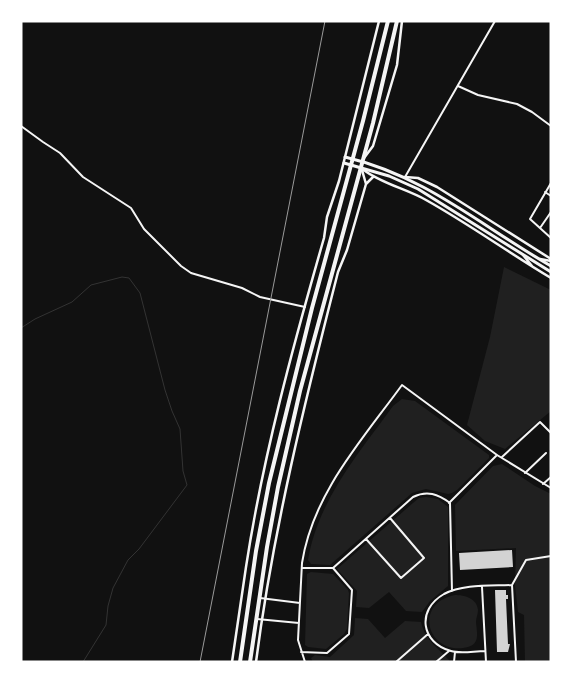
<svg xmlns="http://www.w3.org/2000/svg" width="572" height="683" viewBox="0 0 572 683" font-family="'Space Grotesk',sans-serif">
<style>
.green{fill:#202020}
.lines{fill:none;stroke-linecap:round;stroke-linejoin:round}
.stream{stroke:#333;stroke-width:1}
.building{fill:#d3d3d3}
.minor{stroke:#f5f5f5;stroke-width:2}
.tertiary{stroke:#f5f5f5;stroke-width:2.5}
.primary{stroke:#f5f5f5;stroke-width:3}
.trunk{stroke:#f5f5f5;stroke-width:4}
.rail{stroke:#9a9a9a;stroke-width:1}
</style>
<rect width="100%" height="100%" fill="#111"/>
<path class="green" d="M504,267L551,290V411L505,449L485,441L467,425L490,337Z
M402,399L415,401L489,455V458L457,490L452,493L448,494L426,489L412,493L330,565L311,564L308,560C318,500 359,453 393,406Z
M502,464L535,486L551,494V662H525L524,615L518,612L515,585L516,548L456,551L455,505L493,466Z
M426,497L438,499L448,507V586L430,601L422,612L406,611L389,592L369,608L356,607L357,591L337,569L413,503L419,498Z
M311,572L333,574L348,590L349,593L347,629L344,634L326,649L308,647L305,645L307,574Z
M455,595C464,595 477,598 478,610C478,614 476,618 476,622C477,634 481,646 463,648C426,652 414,603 455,595Z
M355,618L368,619L385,638L405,621L421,622C425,640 437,647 449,660V662H313L311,658L315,655L330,657L354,635Z"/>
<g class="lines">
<path class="stream" d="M21,328L35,319L72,302L91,285L122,277L129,278L140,293L165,390L172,411L180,429L183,471L187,485L139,549L128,560L113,588L108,606L106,625L83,662"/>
</g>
<path class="building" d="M512,550L513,567L460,570L459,553Z
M495,590H506V595H508V599H506L508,644H510L508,652H497Z"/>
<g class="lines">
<path class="minor" d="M458,86L478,95L517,104L532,112L551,126
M21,126L43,142L60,153L83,177L131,208L144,229L181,266L191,273L242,288L260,297L305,307
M405,177L495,21
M551,183L530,219L551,238
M545,192L551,196
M540,228L551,212
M502,457L540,422L551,433
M525,473L546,453
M543,484L551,477
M449,503L497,455
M366,539L401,578L424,558L390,518
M333,568L413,497C427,490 438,494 450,503L452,591
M512,585L516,662
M482,587L486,662
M260,598L300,603
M257,619L299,623
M485,651C474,651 461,654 451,651C421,643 416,610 444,594C463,584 490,586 512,585L526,560L551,556
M301,652L327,653L349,634L352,590L333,568H302
M305,662L298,640L302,563C313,493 362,440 402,385L497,455L551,488
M396,662L428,634
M436,662L449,651
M454,662L455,652"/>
<path class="tertiary" d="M364,158L373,146L397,65L402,21
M364,170C380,183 407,189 426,200C469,224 509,253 551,278
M405,177L418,178L437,187L551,259
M366,184L373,177
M523,255L532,266
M540,259L551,261
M232,662C237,630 241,599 246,567C263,456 293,346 324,238L327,217L339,181L379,21
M256,662C273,530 305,401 338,272L347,250L366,184L362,170"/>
<path class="primary" d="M345,157C426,176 481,226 551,266
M344,163L389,176L418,189L551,272"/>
<path class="trunk" d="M240,662L256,551L269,483L312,308L363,121L388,21
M250,662L267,547L278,487L300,391L373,123L397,21"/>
<path class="rail" d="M200,662L325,21"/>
</g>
<rect width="572" height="683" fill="none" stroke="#ffffff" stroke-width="45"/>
</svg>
